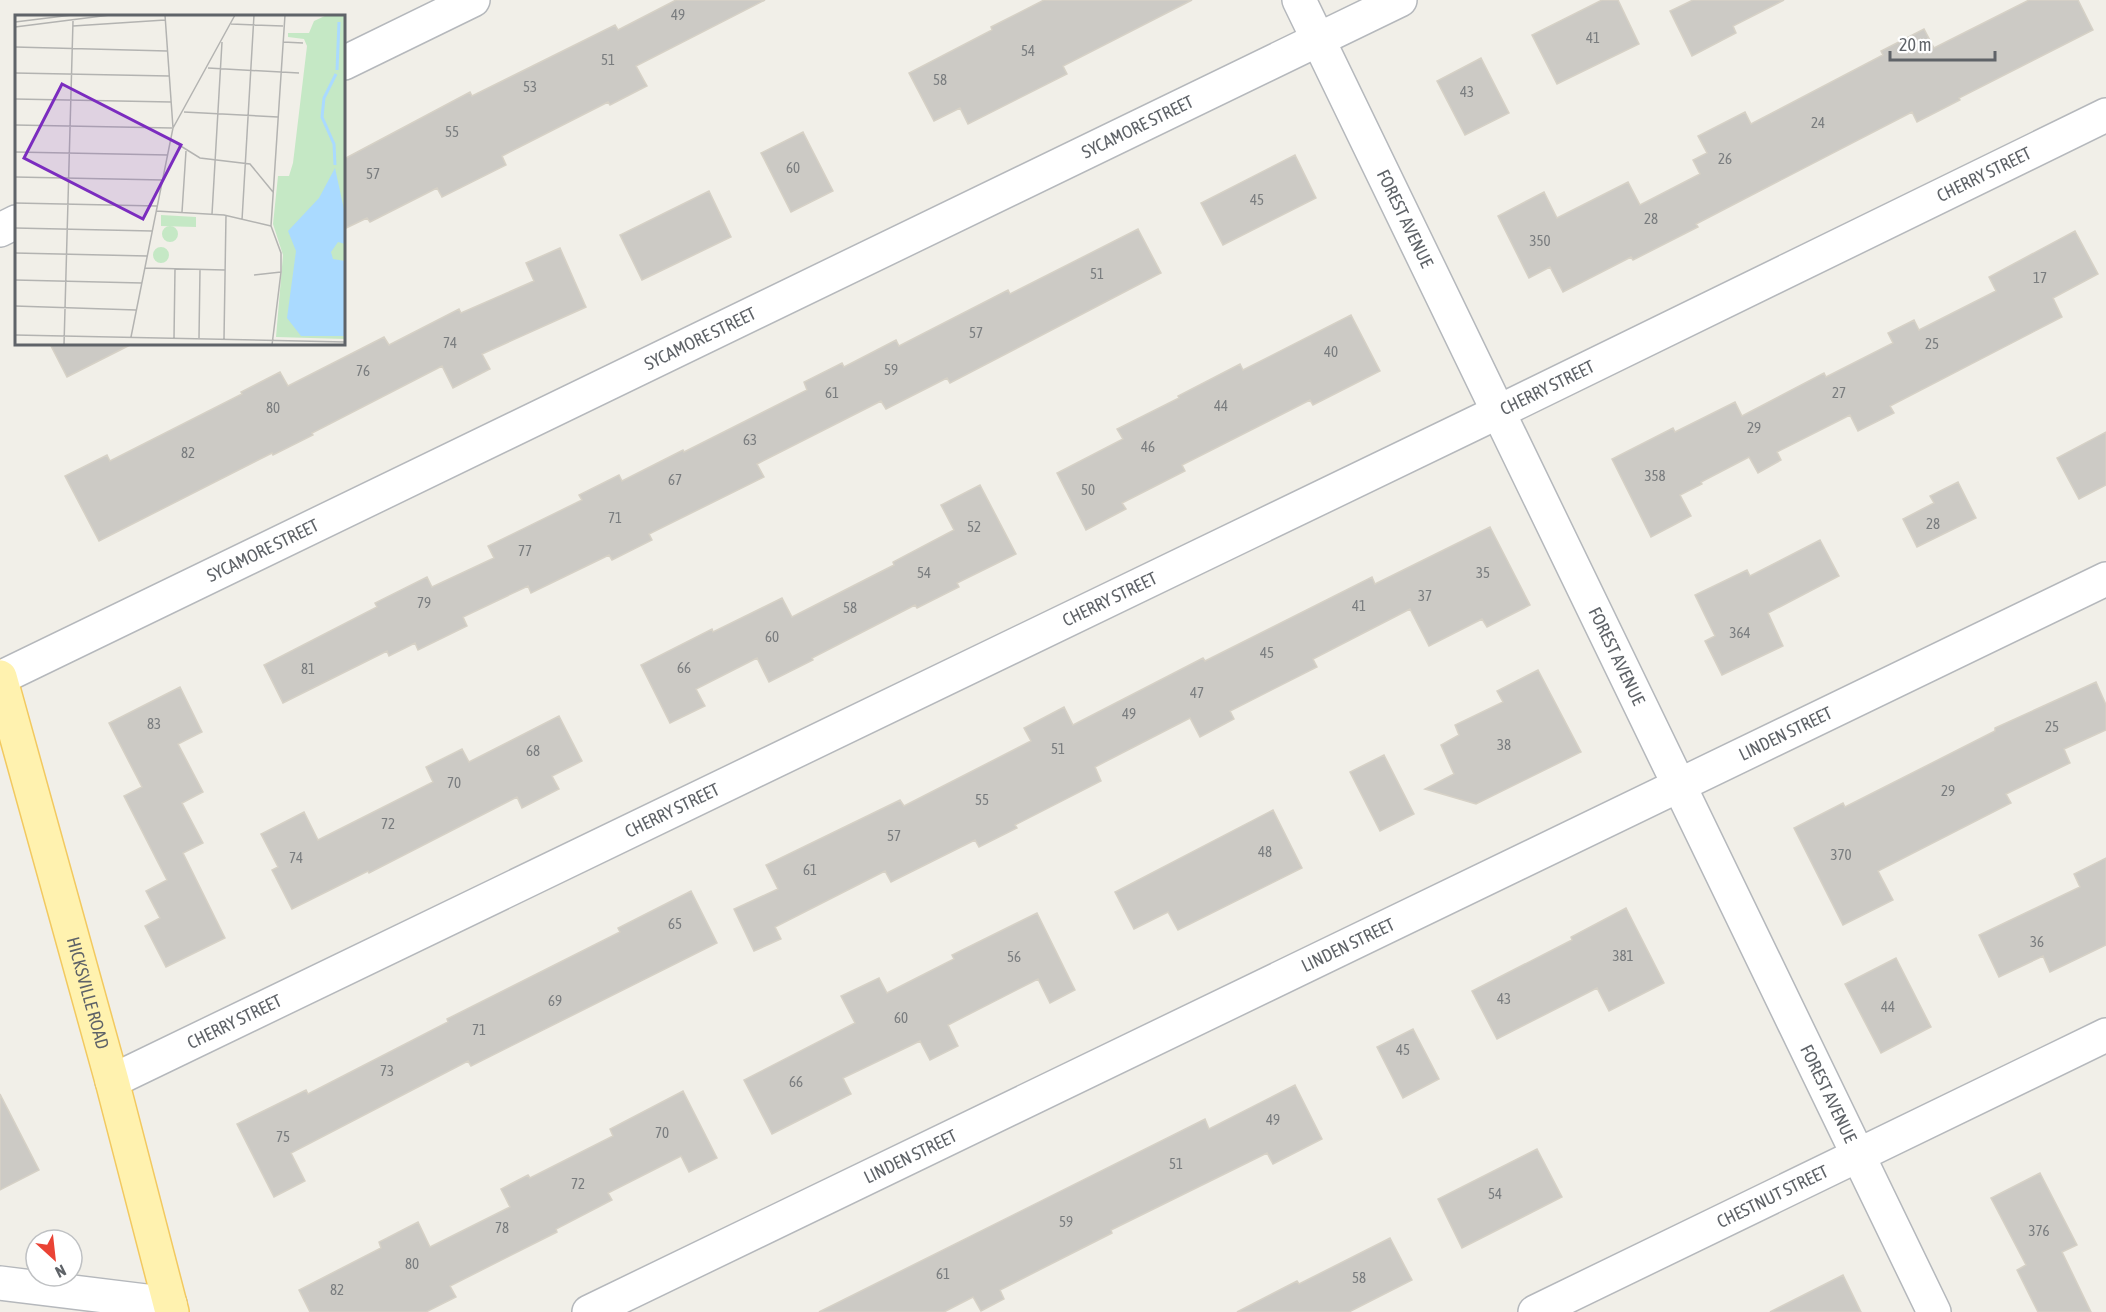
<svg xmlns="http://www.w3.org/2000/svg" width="2106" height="1312" viewBox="0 0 2106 1312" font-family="'Asap Condensed',sans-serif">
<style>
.building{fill:#cccac5;stroke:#d6d1c6;stroke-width:1.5}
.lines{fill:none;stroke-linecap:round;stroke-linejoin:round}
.minor-casing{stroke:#b5b8bc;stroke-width:36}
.major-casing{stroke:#f2c960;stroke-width:36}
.minor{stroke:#fff;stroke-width:33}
.major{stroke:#fff2af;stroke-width:33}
.labels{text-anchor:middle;stroke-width:4.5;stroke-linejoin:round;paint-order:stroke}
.number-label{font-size:15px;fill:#7a7d7f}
.street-label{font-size:18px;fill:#5f6368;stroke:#fff}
.inset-river{fill:none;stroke:#aadaff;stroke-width:3}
.inset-road{fill:none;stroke:#b3b3b1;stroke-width:1.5}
.view{fill:#7b2cbf;fill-opacity:0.15;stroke:#7b2cbf;stroke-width:3}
.inset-edge{fill:none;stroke:#5f6368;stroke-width:3}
</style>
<rect width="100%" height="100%" fill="#f1efe8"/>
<path class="building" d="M676,0H765L636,66L647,86L610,105L608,102L502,156L506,165L442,197L437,188L370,222L367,218L344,229V159L470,92L472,96L615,25L618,30Z
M1044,0H1192L1063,66L1067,74L968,124L960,108L934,121L909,73L992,30L991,27Z
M1602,0H1618L1639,44L1557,84L1532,35Z
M1693,0H1784L1733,26L1736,33L1692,56L1670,11Z
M2029,0H2078L2093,30L1959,98L1960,100L1917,122L1912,112L1696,224L1698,227L1633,260L1631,257L1563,292L1550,267L1529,278L1498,216L1544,192L1557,218L1628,182L1640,205L1700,174L1693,160L1707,153L1698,136L1745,112L1751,124L1883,55L1881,51L1924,29L1934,48Z
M1481,58L1509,113L1465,135L1437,81Z
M803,132L833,191L791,212L761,153Z
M1295,155L1316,198L1223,245L1201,203Z
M709,191L731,237L642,280L620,235Z
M1138,229L1161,273L950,383L947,378L886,409L881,401L757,464L764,477L649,534L652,540L612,560L609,555L531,593L528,586L463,617L467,626L418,650L415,643L389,656L387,651L283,703L264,665L377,607L375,603L427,577L432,587L494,558L488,546L582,500L579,495L619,475L622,481L683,450L684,452L807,390L804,382L842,363L844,367L896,340L899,346L1008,290L1010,294Z
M2075,231L2098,274L2053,298L2062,317L1890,406L1894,413L1858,431L1850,415L1777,452L1781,460L1758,473L1749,457L1701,482L1702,484L1680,495L1691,516L1651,537L1612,459L1673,428L1675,432L1735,402L1742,416L1824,373L1826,377L1893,343L1888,333L1914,320L1919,330L1996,291L1989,277Z
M560,248L586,307L482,354L490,369L453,388L442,366L312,433L313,435L273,455L272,453L99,541L65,476L107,455L110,461L242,394L241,392L280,372L288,386L384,337L389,345L459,309L461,313L534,281L526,263Z
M1351,315L1380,371L1313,405L1310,400L1182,465L1185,471L1122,503L1126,509L1086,530L1057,473L1123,439L1117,429L1179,398L1178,396L1240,364L1243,370Z
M50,344H132L67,377Z
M2106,432V485L2079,499L2057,458Z
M1958,482L1976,518L1917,547L1903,519L1934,503L1930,496Z
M980,485L1016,554L957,583L959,587L917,608L915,605L812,658L813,660L769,682L757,658L696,689L705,706L670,723L641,665L712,629L713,632L782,598L792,617L894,565L893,562L954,530L941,505Z
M1490,527L1530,605L1487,627L1482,619L1429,646L1410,609L1313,659L1317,667L1230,711L1234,719L1200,737L1190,718L1095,767L1101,781L1015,825L1017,828L979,847L975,840L891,882L885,871L775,927L781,939L754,951L734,909L778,889L766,865L900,800L904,806L1031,741L1024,728L1064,707L1073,725L1203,658L1205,661L1372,577L1375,584Z
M1820,540L1839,576L1768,613L1783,646L1722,675L1705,641L1715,636L1695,595L1747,570L1750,576Z
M1538,670L1581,752L1476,804L1425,789L1454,774L1441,745L1459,735L1455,725L1503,702L1497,691Z
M2096,682L2106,705V730L2064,749L2070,763L2006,794L2011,803L1878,871L1893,900L1843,925L1794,828L1843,803L1845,807L1995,731V728Z
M180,687L202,732L178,744L203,792L182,803L203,843L183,853L225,938L166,967L145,926L160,918L146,891L167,880L124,796L142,787L109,723Z
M559,716L582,761L552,776L559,789L522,808L517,797L369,873L368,871L292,909L272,870L278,867L261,834L304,812L318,840L433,782L426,767L462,749L469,762Z
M1384,755L1414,814L1380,831L1350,772Z
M1273,810L1302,868L1178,930L1168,912L1134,929L1115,892Z
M2106,858V945L2050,972L2043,956L1999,977L1979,935L2080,887L2074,874Z
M691,891L717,943L471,1066L468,1061L291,1153L305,1181L274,1197L237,1124L306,1090L308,1094L448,1022L447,1019L620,932L618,928Z
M1626,908L1664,983L1609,1011L1597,988L1497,1039L1472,991L1572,940L1571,937Z
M1037,913L1075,990L1050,1003L1038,979L948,1025L958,1046L930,1060L920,1041L843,1078L851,1094L772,1134L744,1080L855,1023L841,996L879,978L887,993L954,959L952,955Z
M1896,958L1931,1027L1881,1053L1845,984Z
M1413,1029L1439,1079L1403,1098L1377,1047Z
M1295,1085L1322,1139L1273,1164L1267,1153L1111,1230L1112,1233L1000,1290L1004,1299L981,1311L973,1297L944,1312H819L1205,1119L1209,1129Z
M683,1091L717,1158L689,1172L681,1156L608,1193L612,1200L556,1229L557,1232L450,1286L456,1297L426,1312H310L299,1290L381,1248L379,1242L418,1222L430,1247L510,1207L501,1189L528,1175L530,1178L613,1136L610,1129Z
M0,1094L39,1170L0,1190Z
M1537,1149L1562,1197L1462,1248L1438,1199Z
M2040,1173L2077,1245L2062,1252L2091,1312H2038L2017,1270L2026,1265L1991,1198Z
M1390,1238L1412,1280L1349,1312H1237L1297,1281L1299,1284Z
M1843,1275L1861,1312H1770Z"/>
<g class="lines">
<g class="minor-casing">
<g id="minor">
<path id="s1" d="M1299,0L1934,1312"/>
<path d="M344,63L473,0"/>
<path d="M0,230L16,222"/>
<path id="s2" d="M0,678L1400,0"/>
<path id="s3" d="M112,1081L1498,412L2106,115"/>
<path d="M0,1283L170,1304"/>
<path id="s4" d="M589,1312L2106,579"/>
<path id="s5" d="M1535,1312L2106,1035"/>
</g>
</g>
<g class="major-casing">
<g id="major">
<path id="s6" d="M0,677L112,1081L172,1312"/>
</g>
</g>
<use href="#minor" class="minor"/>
<use href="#major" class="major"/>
</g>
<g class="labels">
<g class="number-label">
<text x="678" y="20">49</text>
<text x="1593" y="43">41</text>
<text x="1028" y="56">54</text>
<text x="608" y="65">51</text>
<text x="940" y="85">58</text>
<text x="530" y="92">53</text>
<text x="1467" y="97">43</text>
<text x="1818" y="128">24</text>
<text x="452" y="137">55</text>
<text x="1725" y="164">26</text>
<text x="793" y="173">60</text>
<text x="373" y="179">57</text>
<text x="1257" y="205">45</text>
<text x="1651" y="224">28</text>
<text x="1540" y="246">350</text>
<text x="1097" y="279">51</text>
<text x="2040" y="283">17</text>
<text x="976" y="338">57</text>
<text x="450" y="348">74</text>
<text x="1932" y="349">25</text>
<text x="1331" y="357">40</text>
<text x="891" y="375">59</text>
<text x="363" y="376">76</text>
<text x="832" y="398">61</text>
<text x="1839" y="398">27</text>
<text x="1221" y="411">44</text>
<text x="273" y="413">80</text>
<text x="1754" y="433">29</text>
<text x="750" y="445">63</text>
<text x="1148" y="452">46</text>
<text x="188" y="458">82</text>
<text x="1655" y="481">358</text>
<text x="675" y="485">67</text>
<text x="1088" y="495">50</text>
<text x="615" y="523">71</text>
<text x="1933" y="529">28</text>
<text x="974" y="532">52</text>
<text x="525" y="556">77</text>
<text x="924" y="578">54</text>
<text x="1483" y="578">35</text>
<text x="1425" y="601">37</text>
<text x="424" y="608">79</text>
<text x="1359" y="611">41</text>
<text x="850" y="613">58</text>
<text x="1740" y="638">364</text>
<text x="772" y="642">60</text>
<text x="1267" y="658">45</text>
<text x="684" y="673">66</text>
<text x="308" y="674">81</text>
<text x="1197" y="698">47</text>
<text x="1129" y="719">49</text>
<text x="154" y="729">83</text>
<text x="2052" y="732">25</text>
<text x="1504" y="750">38</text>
<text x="1058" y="754">51</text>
<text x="533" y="756">68</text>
<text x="454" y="788">70</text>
<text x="1948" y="796">29</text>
<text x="982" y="805">55</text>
<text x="388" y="829">72</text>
<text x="894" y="841">57</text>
<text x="1265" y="857">48</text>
<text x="1841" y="860">370</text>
<text x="296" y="863">74</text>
<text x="810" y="875">61</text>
<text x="675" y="929">65</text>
<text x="2037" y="947">36</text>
<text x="1623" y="961">381</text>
<text x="1014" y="962">56</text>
<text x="1504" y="1004">43</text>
<text x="555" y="1006">69</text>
<text x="1888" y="1012">44</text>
<text x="901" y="1023">60</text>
<text x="479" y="1035">71</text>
<text x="1403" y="1055">45</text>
<text x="387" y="1076">73</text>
<text x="796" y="1087">66</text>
<text x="1273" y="1125">49</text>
<text x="662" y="1138">70</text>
<text x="283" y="1142">75</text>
<text x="1176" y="1169">51</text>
<text x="578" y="1189">72</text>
<text x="1495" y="1199">54</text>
<text x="1066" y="1227">59</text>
<text x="502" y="1233">78</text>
<text x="2039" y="1236">376</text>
<text x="412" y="1269">80</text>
<text x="943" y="1279">61</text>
<text x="1359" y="1283">58</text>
<text x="337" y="1295">82</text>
</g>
<g class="street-label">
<text dy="6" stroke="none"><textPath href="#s2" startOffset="1264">SYCAMORE STREET</textPath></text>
<text dy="6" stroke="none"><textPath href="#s3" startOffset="2080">CHERRY STREET</textPath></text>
<text dy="6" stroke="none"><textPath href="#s1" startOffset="243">FOREST AVENUE</textPath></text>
<text dy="6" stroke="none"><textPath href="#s2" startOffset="778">SYCAMORE STREET</textPath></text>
<text dy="6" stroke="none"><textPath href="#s3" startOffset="1594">CHERRY STREET</textPath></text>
<text dy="6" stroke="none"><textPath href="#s2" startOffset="292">SYCAMORE STREET</textPath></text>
<text dy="6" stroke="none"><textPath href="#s3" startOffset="1108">CHERRY STREET</textPath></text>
<text dy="6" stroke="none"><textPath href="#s1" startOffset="729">FOREST AVENUE</textPath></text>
<text dy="6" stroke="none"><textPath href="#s4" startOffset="1329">LINDEN STREET</textPath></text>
<text dy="6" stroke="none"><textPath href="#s3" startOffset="622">CHERRY STREET</textPath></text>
<text dy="6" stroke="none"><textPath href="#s4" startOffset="843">LINDEN STREET</textPath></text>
<text dy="6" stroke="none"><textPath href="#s6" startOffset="328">HICKSVILLE ROAD</textPath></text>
<text dy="6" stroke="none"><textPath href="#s3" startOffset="136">CHERRY STREET</textPath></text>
<text dy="6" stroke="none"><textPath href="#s1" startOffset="1215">FOREST AVENUE</textPath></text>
<text dy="6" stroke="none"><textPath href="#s4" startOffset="357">LINDEN STREET</textPath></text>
<text dy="6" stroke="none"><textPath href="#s5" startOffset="264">CHESTNUT STREET</textPath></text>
</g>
</g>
<g transform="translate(15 15)">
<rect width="330" height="330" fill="#f1efe8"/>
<path d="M147 219a8 8 0 1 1 16 0a8 8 0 1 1-16 0ZM138 240a8 8 0 1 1 16 0a8 8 0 1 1-16 0Z" fill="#c5e8c5"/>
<path d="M312,0H330V324L261,322L268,240L258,209L263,161H274L278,148L292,31L289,24L273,22V18H294L299,6ZM146,200L181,202V212L146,211Z" fill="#c5e8c5"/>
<path d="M320,153L330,199V229L323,227L316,237L318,244L330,246V321H286L272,303L281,236L273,216L304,183Z" fill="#aadaff"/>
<path class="inset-river" d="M322,55L324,7M320,150L319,129L307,102L309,83L321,59"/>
<path class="inset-road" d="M0,7L57,0M216,9L268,11M58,11L150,5M0,12L95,0M268,27L288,28M0,32L152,36M193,53L284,58M0,58L154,61M0,84L156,87M169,97L263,102M0,110L157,113M158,113L220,0M156,125L185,143L235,149L258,177M0,137L153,140M0,162L148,165M0,188L142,191M141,196L209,200L256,211M167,197L171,136M197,199L207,27M227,205L239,0M0,213L137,216M0,238L132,241M130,253L210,255M239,260L266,257M0,265L127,268M0,291L121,295M0,320L330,327M116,322L158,113L150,0M159,323L160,254M184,323L185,255M209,324L211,200M49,330L58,6M257,330L266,257V238L256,211L270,0"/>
<path class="view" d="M47,69L166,130L128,204L9,143Z"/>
<rect width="330" height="330" class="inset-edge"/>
</g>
<g transform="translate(54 1258) rotate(153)"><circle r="28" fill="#ffffff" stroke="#bfc1c3" stroke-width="1.5"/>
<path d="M0-4.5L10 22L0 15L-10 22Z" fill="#ea4335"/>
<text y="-9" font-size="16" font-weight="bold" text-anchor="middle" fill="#5f6368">N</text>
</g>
<path d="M1890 51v9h105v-9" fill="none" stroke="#5f6368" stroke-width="3"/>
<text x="1899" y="51" font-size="18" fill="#5f6368" stroke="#ffffff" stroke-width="4.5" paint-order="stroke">20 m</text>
</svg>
